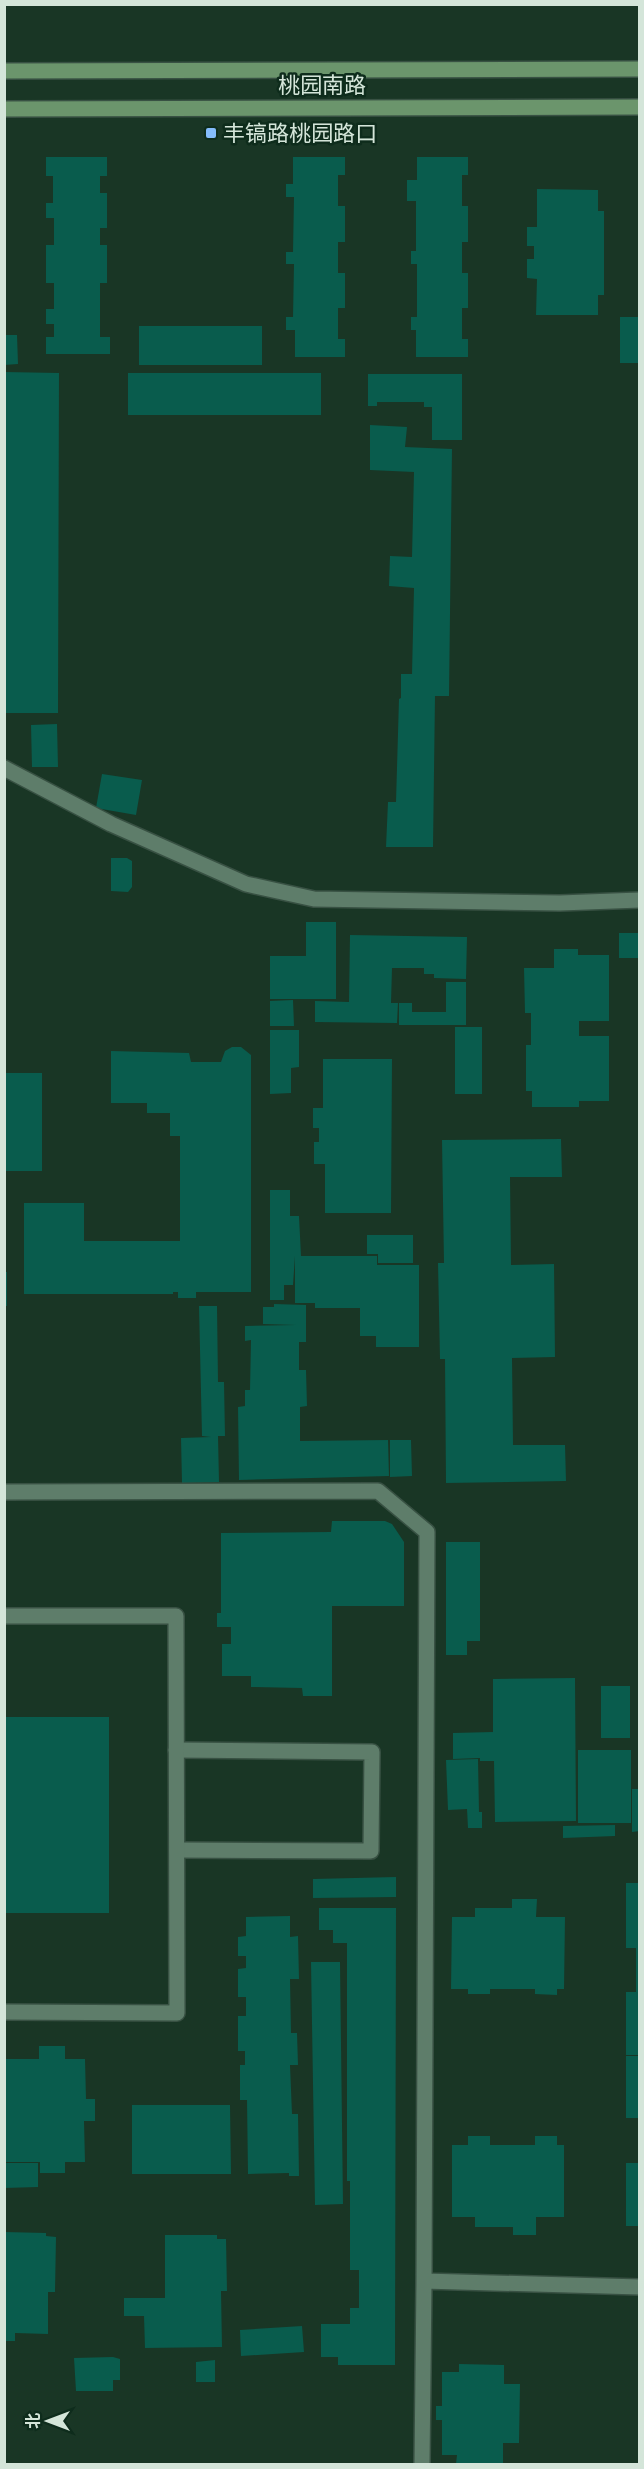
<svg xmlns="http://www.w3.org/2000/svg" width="644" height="2469" viewBox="0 0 644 2469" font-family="Mulish,'Noto Sans SC',sans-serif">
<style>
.building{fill:#095c4d}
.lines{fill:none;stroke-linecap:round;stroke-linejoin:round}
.service-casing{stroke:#385143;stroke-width:18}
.minor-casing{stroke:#385143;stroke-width:18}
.secondary-casing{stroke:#385143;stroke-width:18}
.service{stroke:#5e7d6a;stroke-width:15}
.minor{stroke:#5e7d6a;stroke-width:15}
.secondary{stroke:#6b956c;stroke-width:15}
.poi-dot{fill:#84bcfb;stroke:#0e2c1c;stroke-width:2}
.labels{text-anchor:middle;stroke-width:5;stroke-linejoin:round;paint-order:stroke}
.street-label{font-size:22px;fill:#d4e5d9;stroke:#0e2c1c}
.poi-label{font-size:22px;fill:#d4e5d9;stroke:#0e2c1c;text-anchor:start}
</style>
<rect width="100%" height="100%" fill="#193625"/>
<path class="building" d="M46,157H107V176H100V193H107V228H100V245H107V283H100V337H110V354H46V337H54V324H46V309H54V283H46V245H54V218H46V203H53V176H46Z
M293,157H345V175H338V206H345V242H338V273H345V308H338V339H345V357H295V330H286V317H293L294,264H286V252H293L294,197H286V184H293Z
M417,157H468V175H462V206H468V242H462V273H468V308H462V339H468V357H416V330H411V317H417V264H411V251H416V201H407V180H417Z
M537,189L598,190V211H604V295H598V315H536L537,279L527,278V259H534V246H527V227H537Z
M620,317H640L638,363H620Z
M139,326H262V365H139Z
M4,335H17L18,364L4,365Z
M4,372L59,373L58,713H4Z
M128,373H321V415H128Z
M368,374H462V440H432V407H424V402H377V406H368Z
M370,425L407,427L405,447L452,449L449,696H435L433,847H386L388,802H396L399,699L401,698V674H412L414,588L389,586L390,556L412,557L414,472L370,470Z
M57,724L58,767H32L31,725Z
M102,774L142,780L136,815L96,808Z
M111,858H127L132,861V887L128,892L111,891Z
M306,922H336V999H270V956H306Z
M619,933H640V958H619Z
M350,935L467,937L466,979L434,978V974H424V968H392L391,1003H398L397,1023L315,1022V1001L349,1002Z
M554,949H578V955H609V1021H579V1036H609V1101H579V1107H532V1091H526V1045H531V1013H525L524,968H554Z
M446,982H466V1025H399V1003H412V1012H446Z
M293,1000L294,1026H270V1001Z
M455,1027H482V1094H455Z
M270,1030H299V1067L291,1068V1093L270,1094Z
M232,1047H241L251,1055V1292H196V1298H178V1292H173V1294H24V1203H84V1241H180V1136H170V1113H147V1103H111V1051L189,1053L191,1062H221L225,1051Z
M323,1059H392L391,1213H325V1164H314V1142H319V1128H313V1108H323Z
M4,1073H42V1171H4Z
M561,1139L562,1177H510L511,1265L554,1264L555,1357L512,1358L513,1445H565L566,1481L446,1483L445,1359H440L438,1263H444L442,1140Z
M270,1190H290V1216H299L301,1256H377V1265H419V1347H376V1336H360V1308H315V1303H295V1256L293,1285H284V1300H270Z
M367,1235H413V1263H378V1254H367Z
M4,1272H7V1306H4Z
M274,1304L306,1305V1342H299V1370H306L307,1406L300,1407V1441L388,1440L389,1476L239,1480L238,1407L245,1406V1390H250L251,1340L245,1341V1326L296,1325L263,1324V1307H274Z
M199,1306H217L218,1382H224L225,1436H218L219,1482L182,1483L181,1438L211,1437L202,1436Z
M390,1440H411L412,1476L390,1477Z
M332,1521H385L392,1524L404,1542V1606H332V1696H303L302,1688L251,1687V1676H222V1644H231V1627H217V1613H221V1533L331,1532Z
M446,1542H480V1641H467V1655H446Z
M575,1678L576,1821L495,1822L494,1761H480V1758L453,1759V1733L493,1732V1679Z
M601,1686H630V1738H601Z
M4,1717H109V1913H4Z
M578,1750H631V1823H578Z
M478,1759L479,1812H482V1828H468L467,1809L448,1810L446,1760Z
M632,1789H640V1831L632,1832Z
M615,1825V1836L563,1838V1826Z
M396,1877V1897L313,1898V1879Z
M626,1883H640V2055H626V1992H636V1948H626Z
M512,1899H537L536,1917H565L564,1989H557V1995L535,1994V1989H490V1994H468V1989H451L452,1917H475V1908H512Z
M319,1908H396L395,2365H338V2357H321V2324H350V2308H359V2270H350V2181H347V1943H333V1930H319Z
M290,1916V1937L298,1936L299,1979H290L291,2033H297L298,2065H290L292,2114H298L299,2176H289V2173L248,2174L247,2100H240V2065H245V2051H238V2016H246V1997H238V1969L246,1968V1956H238V1937L246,1936V1917Z
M311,1962H340L343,2204L315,2205Z
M39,2046H65V2059H85L86,2099H95V2121H84L85,2162H65V2173H40V2162H5L4,2059H39Z
M626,2056H640V2118H626Z
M132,2105H230L231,2174H132Z
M468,2136H490V2145H535V2136H557V2145H564V2217H536V2235H513V2227H475V2217H452V2145H468Z
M4,2163H38V2187L4,2188Z
M626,2163H640V2226H626Z
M4,2232L46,2233V2236L56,2237L55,2292H48V2334L15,2333V2341H4Z
M165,2235H217V2239H226L227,2291H221L222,2347L145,2348L144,2316H124V2298H165Z
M302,2326L304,2352L241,2356L240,2330Z
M113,2357L120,2359V2380H113V2391H76L74,2358Z
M215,2360V2382H196V2362Z
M459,2364L504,2365V2384H520L519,2443H503V2464H456L457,2455H442V2420H436V2406H442V2372H459Z"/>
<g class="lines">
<g class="service-casing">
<path id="service" d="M176,1750L372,1752L371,1851L177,1850"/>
</g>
<g class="minor-casing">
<path id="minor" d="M4,768L111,824L246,884L314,899L560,903L640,900
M4,1492L378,1491L427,1532L424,2281L640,2287
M4,1616H176L177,2013L4,2012
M422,2464L424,2281"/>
</g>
<g class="secondary-casing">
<path id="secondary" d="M4,71L640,69
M4,109L640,107"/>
</g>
<use href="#service" class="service"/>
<use href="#minor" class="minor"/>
<use href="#secondary" class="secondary"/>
</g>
<rect class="poi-dot" x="205" y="127" width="12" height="12" rx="3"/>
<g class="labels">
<g class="street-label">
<text x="322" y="93">桃园南路</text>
</g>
<g class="poi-label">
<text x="223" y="141">丰镐路桃园路口</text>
</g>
</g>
<rect width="644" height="2469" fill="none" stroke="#d4e5d9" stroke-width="12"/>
<g transform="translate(48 2421) rotate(270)" stroke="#0e2c1c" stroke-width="4.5" paint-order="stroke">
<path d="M0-4.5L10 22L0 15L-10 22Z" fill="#d4e5d9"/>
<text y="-9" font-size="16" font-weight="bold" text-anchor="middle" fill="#d4e5d9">北</text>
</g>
</svg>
